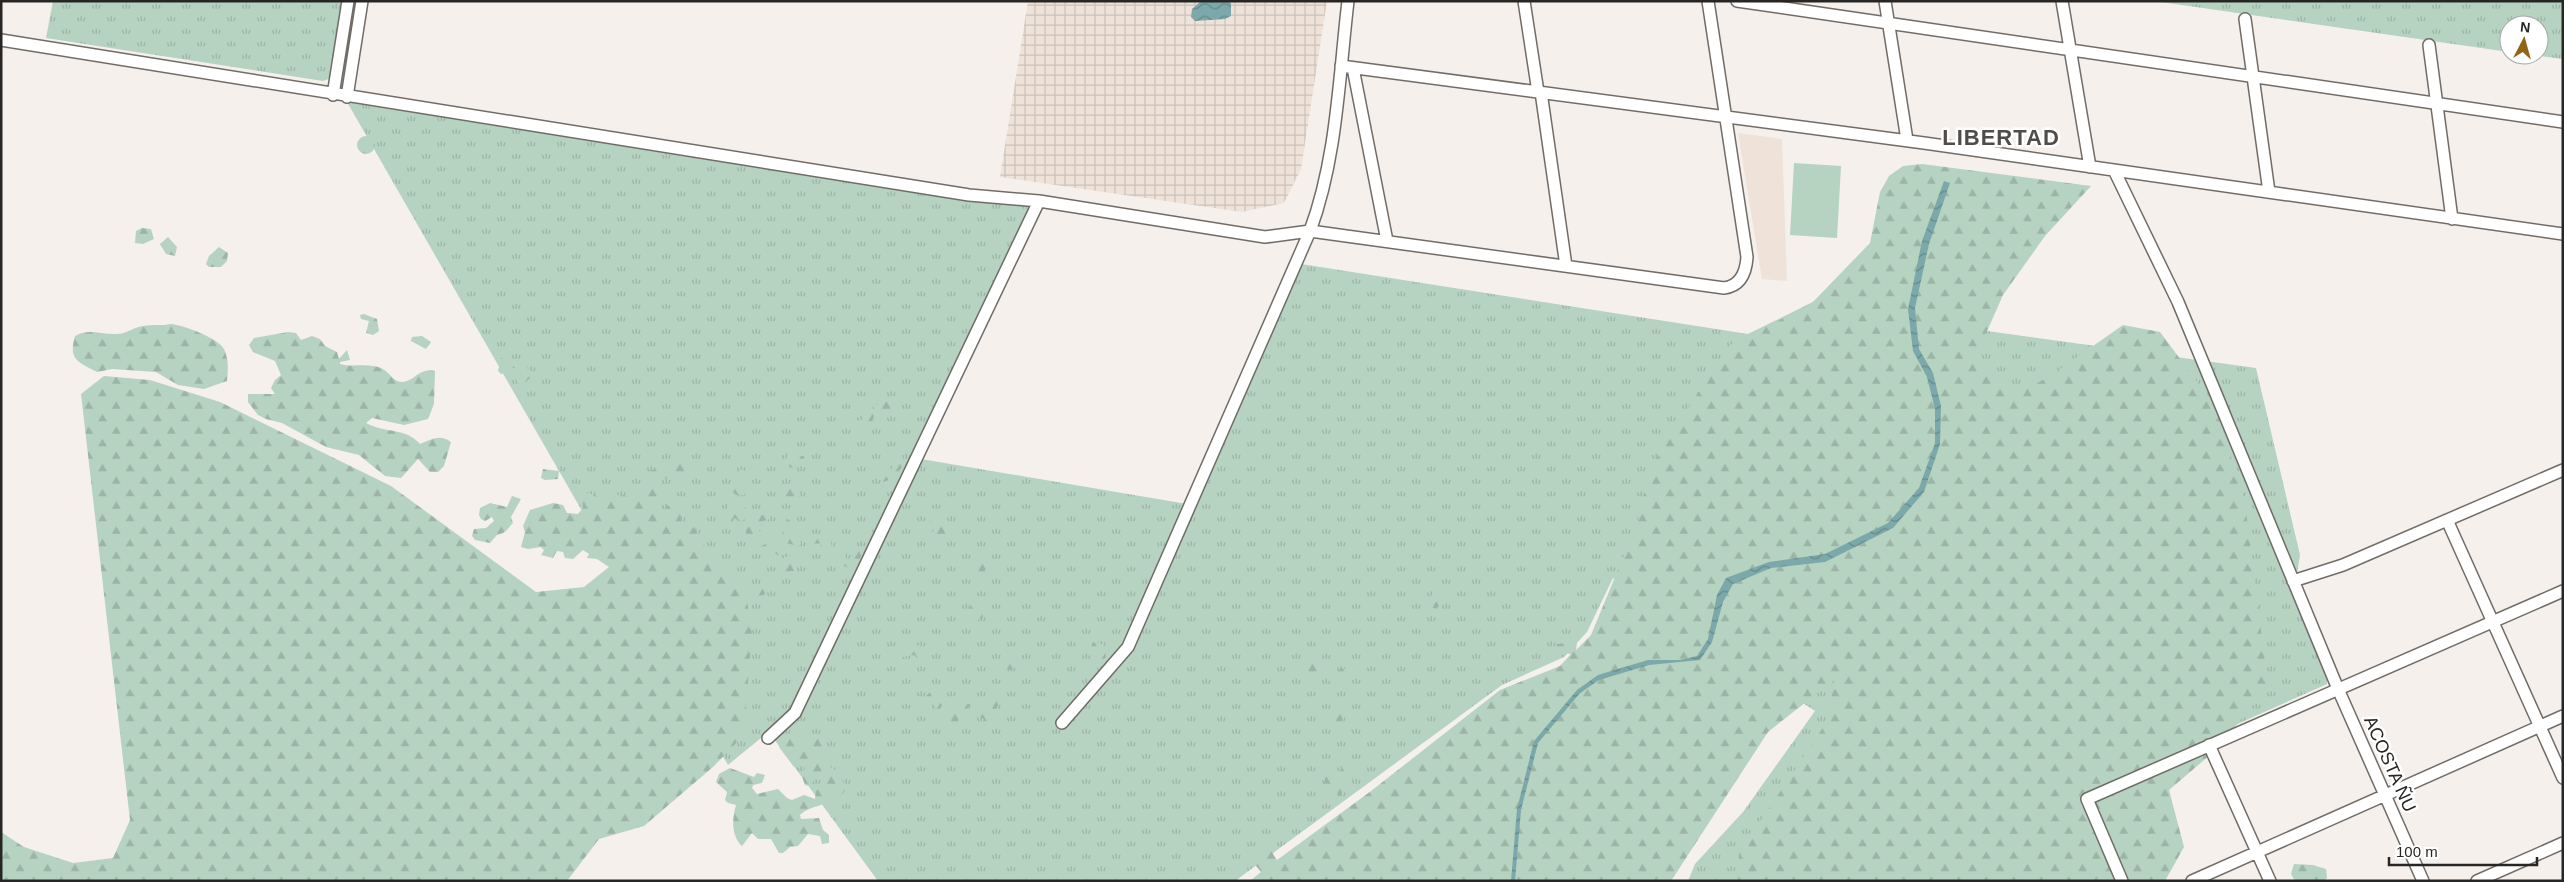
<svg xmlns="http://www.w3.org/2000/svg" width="2564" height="882" viewBox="0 0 2564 882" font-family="Helvetica,sans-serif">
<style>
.built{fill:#eee2d9}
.industrial{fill:url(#industrial-grid)}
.grass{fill:url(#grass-tufts)}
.forest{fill:url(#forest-firs)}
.pitch{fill:#b6d2c0}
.water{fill:url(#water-waves)}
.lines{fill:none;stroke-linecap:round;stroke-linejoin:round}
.minor-casing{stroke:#706c68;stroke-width:14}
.minor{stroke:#fff;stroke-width:11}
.labels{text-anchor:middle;stroke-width:5;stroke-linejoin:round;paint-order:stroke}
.street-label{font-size:18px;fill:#282624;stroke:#fff}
.district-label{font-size:22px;font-weight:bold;letter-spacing:1px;fill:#504c49;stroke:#fff}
</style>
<defs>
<pattern id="industrial-grid" width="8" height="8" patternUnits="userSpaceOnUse" patternTransform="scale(1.25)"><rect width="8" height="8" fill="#eee2d9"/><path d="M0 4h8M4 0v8" fill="none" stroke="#ccc2ba"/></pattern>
<pattern id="grass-tufts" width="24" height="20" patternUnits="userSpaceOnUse" patternTransform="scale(1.25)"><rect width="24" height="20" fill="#b6d2c0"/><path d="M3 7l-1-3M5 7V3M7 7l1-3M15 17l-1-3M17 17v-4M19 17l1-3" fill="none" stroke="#9cb4a5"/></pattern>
<pattern id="forest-firs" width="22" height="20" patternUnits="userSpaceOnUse" patternTransform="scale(1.25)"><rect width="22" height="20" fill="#b6d2c0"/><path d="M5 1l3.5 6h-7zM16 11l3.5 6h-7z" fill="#9cb4a5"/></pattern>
<pattern id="water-waves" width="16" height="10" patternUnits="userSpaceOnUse" patternTransform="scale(1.25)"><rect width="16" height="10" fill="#7ba8ab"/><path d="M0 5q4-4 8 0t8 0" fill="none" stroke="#65898b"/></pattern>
</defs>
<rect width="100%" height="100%" fill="#f5f0ec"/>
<path class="built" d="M1738,133L1782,139L1787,281L1762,279Z"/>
<path class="industrial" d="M1028,1H1327L1301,169L1284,203L1242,212L1000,177Z"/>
<path class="grass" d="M53,1H344L331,78L323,81L46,38Z
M352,1H357L344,75L342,74Z
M2154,1H2563V59L2533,55H2539V25H2509V52Z
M347,102L962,198L1032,205L794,711L728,765Z
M1301,264L1748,334L1843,287L1907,320L2256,368L2300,555L2296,580L2327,677V684L2087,791L2116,881H1688L1695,864L1743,812L1815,711L1613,578L1587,632L1564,657L1502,685L1235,881H878L774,739L799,713L921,459L1187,504L1124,645L1055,725L1061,730L1132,648Z"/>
<path class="forest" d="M357 145a9 9 0 1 1 18 0a9 9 0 1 1-18 0Z
M1922,164L2091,186L2045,236L2003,295L1977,354L2010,395L2046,379L2123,325L2160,332L2216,407L2245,503L2268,686L2217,749L2169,790L2184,847L2165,881H1738L1739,853L1828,720L1834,680L1768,732L1671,881H1250L1261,872L1252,861L1255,853L1262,850L1266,843L1275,845L1273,854L1277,860L1371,791L1500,690L1560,666L1571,654L1562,653L1555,648L1557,644L1566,643L1573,639L1577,642L1576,650L1591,635L1637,524L1652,465L1728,346L1811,304L1870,243L1880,192L1889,176L1903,166Z
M142,228L151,229L154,239L143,244L135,243L136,231Z
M168,237L177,247L175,256L166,254L160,244Z
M219,247L228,253L227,261L221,267H209L206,264L209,256Z
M364,314L377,319L379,331L373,335L366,333L369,321L361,319L360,315Z
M171,324C183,325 218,338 224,349C229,360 228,370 227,381L204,389L178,385L156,372L112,369L97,372C78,362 68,360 75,336C90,328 101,335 117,334C126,334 134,327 143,326C153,324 161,326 171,324Z
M288,332L296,333L301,340L312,336L320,339L325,346L337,352L339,359L347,350L350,360L340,362V364C353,368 369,362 383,369C390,373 393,382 402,382C416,381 417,368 435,371L434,404L428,419L404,425L372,418L366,423C386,434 405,427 420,444C432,439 440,434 451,442L444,466L438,472H430L418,459L401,478L385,476L359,455L326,447L282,423L266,419L258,415L248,402V394H275L271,388L275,380L281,375L275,361L253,352L249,345L254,338Z
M422,336L431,342L426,349L411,341L412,337Z
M501,358L510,361L515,368H509L508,372L501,374L498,371Z
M521,367L530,369L532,376L526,382L519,384L516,380Z
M104,376L150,380L220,402L391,486L536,592L584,587L609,567L597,559L587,558L589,554L583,550L573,559L565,558L563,552L557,551L553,558L541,555L544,550L541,547L528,549L521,547L525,532L523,526L530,510L553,503L563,505L567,513L578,514L583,508L582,498L588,493L600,497L599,503L602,505L611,501L615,508L620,507L617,503V495L639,497L643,489H660L664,496L661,505L649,501L644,504L664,509L671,503L680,506L681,521L688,528L696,527L697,535L695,536L745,590L752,630L744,735L713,767L644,826L599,839L567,881H1V832L24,847L73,863L113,858L130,820L81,394Z
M896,396L900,399C893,408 901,417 881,415L880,419L874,416L872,422L866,421L864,427L856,425V421L864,419V413H867L868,409H875L871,405L881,404L886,398Z
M792,452L805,457L795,469L789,467V462L785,460Z
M902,456L905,463L899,471L904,474L898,484L889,480L883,482L881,477L886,474L883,467H889L893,470L895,461Z
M662,458C676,469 671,466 688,460L696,464L698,471L685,482H681L677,474C663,476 669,484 650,475L649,471L657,469L658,461Z
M543,469L559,471L558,479L545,480L541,478Z
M738,469L746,471L741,483L749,489L744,495H736L730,489Z
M788,486L796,489L801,495L782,503L779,501L783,489Z
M512,496L521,499L511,517L513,523C507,529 507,533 497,535L490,543L475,540L472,536L474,529L486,528L494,521L492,517L485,521L481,519L479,515L480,508L490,503L507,507Z
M730,504L736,510L735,515L740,507H745L747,511L746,519L740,521L734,518L731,527L727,525L728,513L725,511Z
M755,510L757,515H769L770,519L754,524L755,528L766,535L764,539L760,540L756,537L750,542C742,534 747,521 751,511Z
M940,517L946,518V536L934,540L930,532L935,531V527L940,525L935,524L930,528L928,522Z
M786,518L794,524L792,536L800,540L801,544L798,546L786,543V535L779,528L782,520Z
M806,535L822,536L831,541L832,548L820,547L822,543L812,544L814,541L805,539Z
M1018,535H1025L1027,539L1022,543V553L1018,555L1013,552Z
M772,538L782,545L779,556L770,549L761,550L759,547L766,544Z
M861,546L864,549L858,563L848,568L840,564L841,554L845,553L846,559L854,558L852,552Z
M791,555L800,560V564L794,566L797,567L794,571L784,572L786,565L783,558Z
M978,561H985V571L978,575L969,574L968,570L974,568Z
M768,575L772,576L774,580L764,595L750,597L751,591L763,585L764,577Z
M1434,591L1447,596L1445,604H1441L1436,609L1428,606V602Z
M973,601L981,606L983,618L968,624L964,622L965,618L970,617L968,613Z
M1093,642L1104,645L1106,657L1103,660L1099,661L1092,656L1088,655L1086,651L1090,649Z
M918,645L922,648L921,658H917L914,655L902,657L899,654L900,650Z
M1008,653L1013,654L1015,662L1025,660L1026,669L1022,670L1014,667L1012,670L1004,668L1003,664L1007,662Z
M1316,663H1321L1324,671L1321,678L1308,679L1297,676L1305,666Z
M1341,668L1349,670L1348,678L1341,679L1331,684L1329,681Z
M930,692L939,696L938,700L942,705L940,709L936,708L933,703L930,707L924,705L925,697Z
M994,698H996L999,704L993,714L995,715L999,711L1002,716L996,719L995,723L992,719L987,728H983L981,724L985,720L978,715L984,710L985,714L989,713L990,707L995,703Z
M950,703L951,707L956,704H970L967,709H956L972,711L973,714L969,719L961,714L956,726L952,724L951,721L946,724L943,717L949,714L947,709Z
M1344,709L1342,721L1351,722L1352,731C1350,731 1332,727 1330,726Z
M1379,711H1385L1392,724L1400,723L1398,732L1393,733L1390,728L1385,729L1383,723L1375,719Z
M812,735H821L828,740L820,760L838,772L846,787C841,806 811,803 800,815L801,819L819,818L823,830L829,835V843L822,844L820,836L808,834L798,846L790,847L783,853H779L771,839H758L752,833L742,846C731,836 732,818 736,805L728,803L725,800L727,792L716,782L719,774L730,768L754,777L757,773L765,775L762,783L753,785L752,788L757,794L778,789L787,798L792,800L804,795L815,799L816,791L823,785V781L815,779L809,786L805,785L801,774L808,764L805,761L794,767L779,747L780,739L788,736L805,739Z
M1354,760L1358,768L1353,774V779H1349L1341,770L1350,761Z
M1326,769L1333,773L1336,785L1344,789L1340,796L1333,791H1325L1323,788L1325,779L1322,771Z
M2294,864L2313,865L2326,869L2327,878L2324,881H2295L2291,874Z"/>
<path class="pitch" d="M1794,163L1841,166L1837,238L1790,235Z"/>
<path class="water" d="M1201,1H1228L1231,3V16L1225,19L1195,21L1191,17L1192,9Z
M1944,181L1950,183L1929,244L1915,308L1919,349L1933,373L1941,406L1940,444L1924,492L1893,528L1825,562L1771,568L1733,584L1723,602L1712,642L1700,660L1649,665L1599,680L1580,693L1538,743L1521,810L1515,881H1511L1517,809L1534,741L1577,690L1598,675L1648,660H1680L1697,656L1708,639L1717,595L1726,578L1769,562L1825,554L1888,523L1919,488L1935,443V409L1927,377L1913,351L1908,309L1922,241Z"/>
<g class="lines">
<g class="minor-casing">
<path id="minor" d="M1524,1L1538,92
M1737,1L2563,122
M1885,1L1907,140
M2062,1L2090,167
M2245,19L2269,192
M1,40L969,195L1039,201L1265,237L1310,231L1724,288C1741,286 1746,272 1747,257L1708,1
M2429,45L2452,219
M1341,66L1924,143L2563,234
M1353,68L1387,241
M1541,92L1566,266
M333,95L348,1
M347,97L362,1
M2114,170L2178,302L2338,689L2423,881
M2447,520L2563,778
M2293,581L2343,565L2563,470
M1062,723L1128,647L1310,231C1337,158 1339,77 1348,1
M768,738L795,713L1039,201
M2209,745L2270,881
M2122,881L2087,799L2563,591
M2192,881L2563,716
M2477,881L2563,843"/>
</g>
<use href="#minor" class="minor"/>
</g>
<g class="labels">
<g class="street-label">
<text transform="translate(2390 764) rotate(66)" y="6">ACOSTA ÑU</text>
</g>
<g class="district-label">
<text x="2001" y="145">LIBERTAD</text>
</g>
</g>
<rect width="2564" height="882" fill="none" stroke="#282624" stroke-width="5"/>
<g transform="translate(2524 40) rotate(6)"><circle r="24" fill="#ffffff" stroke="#a9a8a7"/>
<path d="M0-4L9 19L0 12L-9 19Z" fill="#936411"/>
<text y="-8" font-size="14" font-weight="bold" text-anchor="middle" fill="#282624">N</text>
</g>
<path d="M2389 857v8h148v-8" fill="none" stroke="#282624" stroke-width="2.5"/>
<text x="2396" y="857" font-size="15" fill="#282624" stroke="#ffffff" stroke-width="4" paint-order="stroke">100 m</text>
</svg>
